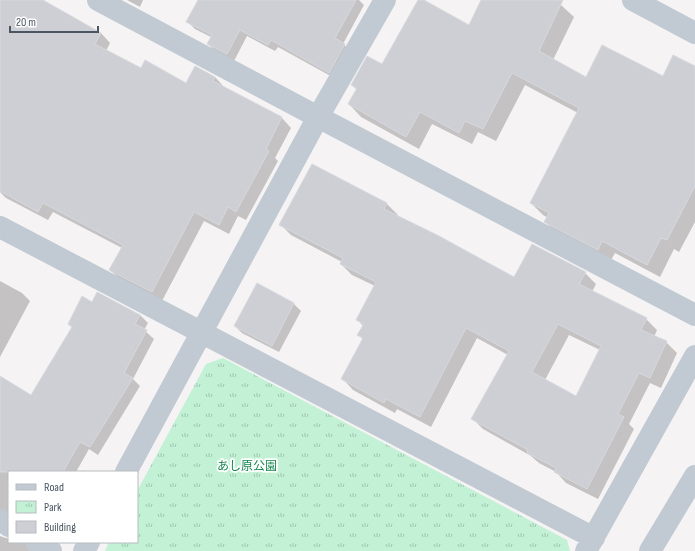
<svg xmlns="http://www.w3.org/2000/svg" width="695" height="551" viewBox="0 0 695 551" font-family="'Sofia Sans Condensed','Noto Sans JP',sans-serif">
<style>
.park{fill:url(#park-tufts)}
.shadow{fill:#0003;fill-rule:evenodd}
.building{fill:#cdcfd5;stroke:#d7d9de;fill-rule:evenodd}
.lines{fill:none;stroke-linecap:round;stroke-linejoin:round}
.minor{stroke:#c1cad2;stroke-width:22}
.labels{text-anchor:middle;stroke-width:3.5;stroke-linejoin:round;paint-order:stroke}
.park-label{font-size:12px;fill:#17864f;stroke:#fff}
</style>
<defs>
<pattern id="park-tufts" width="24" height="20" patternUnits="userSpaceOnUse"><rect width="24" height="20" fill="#c3f1d5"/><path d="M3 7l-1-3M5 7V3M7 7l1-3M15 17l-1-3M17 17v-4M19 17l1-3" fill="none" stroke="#a0c6b0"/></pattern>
</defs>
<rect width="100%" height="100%" fill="#f5f3f3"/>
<path class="park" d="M223,358L567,540L570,551H105L109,542H137V491L206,364Z"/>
<path class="shadow" d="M0,0H41L101,33L110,43L106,51L141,69L186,84L215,77L224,87L223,89L282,118L291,128L275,158L278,161L246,220L238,216L229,234L204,221L162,301L120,279L110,270L122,248L53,212L48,220L6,198L0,192Z
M127,0H143L140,7Z
M199,0H359L364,5L343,44L352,52L336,79L278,47L275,51L247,36L234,61L215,51L208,44L211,37L195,29L188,22Z
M419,0H422L469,27L482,0H552L561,5L574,17L553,60L586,78L663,77L695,67V222L679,252L674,249L660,277L615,253L610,262L558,234L545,222L548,218L543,215L531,203L578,113L525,85L496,141L478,132L472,144L432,124L419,149L361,117L349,104L357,90L352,85L382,66Z
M312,166L387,204L398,215L397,216L515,278L585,273L596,284L592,292L646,319L657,330L654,337L666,342L677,353L661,388L650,383L629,424L634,429L598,499L566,483L556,472L539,463L531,456L483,429L472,418L508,355L477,338L431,427L397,409L395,413L353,390L343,379L363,340L359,335L363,326L357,319L375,286L352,275L341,264L342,262L291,235L280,224ZM569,335L600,350L576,398L545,380Z
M0,281L22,293L30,301L0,357Z
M257,285L294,304L301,311L279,352L242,333L235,326Z
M98,293L140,315L148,323L144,330L154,339L133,379L140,386L98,455L89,449L76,472H9V515L0,519V378L32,397L73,328L69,324L93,303Z
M0,536L9,539V542H35L31,551H0Z"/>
<path class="building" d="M0,0H43L101,33L95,44L141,68L145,60L186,83L195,66L215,77L213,81L282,117L266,149L269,151L236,212L228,207L219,225L194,212L152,292L109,270L123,245L43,203L38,212L0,191Z
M198,0H356L335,38L345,44L329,73L271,40L268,45L240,30L227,54L207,44L212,35L186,22Z
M418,0H424L469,25L481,0H563L539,51L586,77L602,45L663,76L673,55L695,66V186L667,240L661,238L647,265L602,241L598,250L544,222L549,213L530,203L579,108L512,73L483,129L465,121L459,133L420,112L406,137L348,104L357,88L351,85L367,56L382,64Z
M312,164L387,203L384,209L439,236L514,277L532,244L586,272L579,284L647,318L641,330L667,341L650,378L639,373L618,414L624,417L587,489L554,472L556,468L527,453L528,450L471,419L509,351L466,328L420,417L386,399L384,403L341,379L363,338L357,335L364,324L356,320L376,282L340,264L343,258L279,225ZM558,324L601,346L576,396L532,372Z
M257,283L294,303L272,346L234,326Z
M97,292L140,315L135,324L147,330L124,373L133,378L90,447L80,442L63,472H0V376L31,395L72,327L68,324L82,296L92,302Z"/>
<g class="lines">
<path class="minor" d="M98,0L318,117L695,315
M633,0L695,33
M0,227L594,538
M126,472L318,117L385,0
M0,520L9,526
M36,542L51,551
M84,551L89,542
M586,551L695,356
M650,551L695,476"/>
</g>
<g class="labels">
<g class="park-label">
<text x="247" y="470">あし原公園</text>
</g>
</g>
<rect x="8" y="471" width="130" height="72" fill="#ffffff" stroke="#b7bbc0"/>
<rect x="16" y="484" width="20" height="6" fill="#c1cad2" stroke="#b7bbc0"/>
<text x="44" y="491" font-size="12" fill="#4a5661">Road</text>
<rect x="16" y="501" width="20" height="12" fill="url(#park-tufts)" stroke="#b7bbc0"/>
<text x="44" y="511" font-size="12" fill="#4a5661">Park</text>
<rect x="16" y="521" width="20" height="12" fill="#cdcfd5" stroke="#b7bbc0"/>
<text x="44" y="531" font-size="12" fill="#4a5661">Building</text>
<path d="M10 26v6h88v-6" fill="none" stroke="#4a5661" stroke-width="2"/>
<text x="16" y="26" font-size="12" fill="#4a5661" stroke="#ffffff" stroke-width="3" paint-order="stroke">20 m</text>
</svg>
